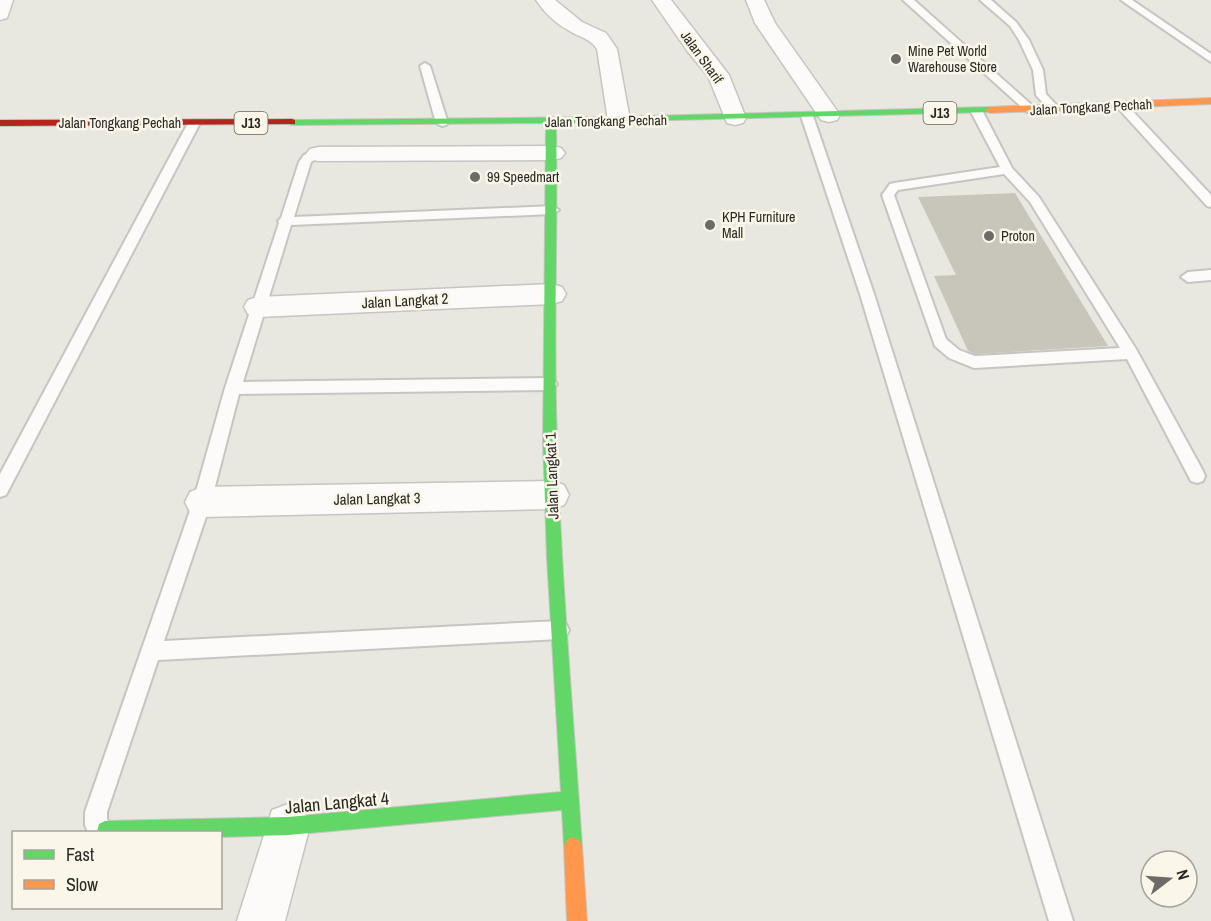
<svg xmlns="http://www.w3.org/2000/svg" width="1211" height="921" viewBox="0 0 1211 921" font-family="'Archivo Narrow',sans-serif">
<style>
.building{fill:#c8c5bb}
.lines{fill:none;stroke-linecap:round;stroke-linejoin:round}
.lane-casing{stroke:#c6c5c0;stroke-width:4}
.street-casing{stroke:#c6c5c0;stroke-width:3}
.fast-casing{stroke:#c6c5c0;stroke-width:2}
.slow-casing{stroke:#c6c5c0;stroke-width:2}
.jam-casing{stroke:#c6c5c0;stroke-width:2}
.lane{fill:#fcfbfa;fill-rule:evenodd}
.street{fill:#fcfbfa;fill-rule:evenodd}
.fast{fill:#63d668;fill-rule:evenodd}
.slow{fill:#ff974d;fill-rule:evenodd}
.jam{fill:#b3261e;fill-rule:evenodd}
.poi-dot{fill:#6c6b65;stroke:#faf6ea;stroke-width:2}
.labels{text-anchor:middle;stroke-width:5;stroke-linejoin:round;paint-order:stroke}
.far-poi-label{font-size:14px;fill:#292823;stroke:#faf6ea;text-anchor:start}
.far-street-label{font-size:14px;fill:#292823;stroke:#faf6ea}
.shield{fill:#faf6ea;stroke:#68665f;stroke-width:1.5}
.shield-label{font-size:14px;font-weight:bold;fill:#292823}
.street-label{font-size:15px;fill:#292823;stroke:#faf6ea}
.near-street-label{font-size:18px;fill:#292823;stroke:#faf6ea}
</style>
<rect width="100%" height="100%" fill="#e8e7e0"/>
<path class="building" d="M1015,193L1108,346L975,354L968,351L934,276L956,275L918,197Z"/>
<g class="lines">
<g class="lane-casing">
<path id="lane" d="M903,0H914L1035,108V112H1027Z
M980,0H991L1016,22L1029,40L1043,70L1046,94L1060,109L1058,111H1050L1036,95L1033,70L1019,40L1010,26Z
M1121,0H1132L1211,54V62Z
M425,63L430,66L448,123L446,125L442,126L436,123L420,66Z
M1122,103L1126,104L1211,195V207L1207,206L1118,108V104Z
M977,109L983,112L1012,168L1039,197L1136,349L1203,471L1205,476L1203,481L1197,483L1191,481L1127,359L974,368L949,358L935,346L882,195L890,184L894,183L1000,167L971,112ZM1004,174L1030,202L1120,348L975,356L959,350L946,339L894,195L898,190Z
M807,113L813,116L874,294L1073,921H1049L860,294L801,116Z
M194,120L200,123L6,495L0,497V474L188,123Z
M318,150L324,154L311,162L294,217L553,206L559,210L553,214L291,225L243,382L549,378L554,380L557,384L554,388L549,390L239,394L211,502L164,641L559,621L566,624L569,630L566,636L559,639L158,660L107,812V819L113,829L112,832H88L85,825V812L193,502L225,388L279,223L278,221L281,218L299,162L304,155Z
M1211,270V280L1188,282L1181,277L1188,272Z"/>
</g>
<g class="street-casing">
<path id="street" d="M0,0H13L7,18L0,20Z
M536,0H555L582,22L606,33L617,49L630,120L627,125L619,127L611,125L608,120L597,49C590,38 579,37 568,30C555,23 544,12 536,0Z
M652,0H671L729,75L746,118L743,123L735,125L727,123L708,76L688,52Z
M746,0H764L775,23L840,115L837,120L829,122L821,120L755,23Z
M553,146L561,148L565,153L561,158L553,160L318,161L310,159L306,154L310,149L318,147Z
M552,284L562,287L566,294L562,301L552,304L258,317L248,314L244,307L248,300L258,297Z
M552,481L564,485L569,495L564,505L552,509L202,517L190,512L185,502L190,492L202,487Z
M288,804L304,810L310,826L285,921H237L272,810Z"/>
</g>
<g class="fast-casing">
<path id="fast" d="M990,107L993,108V112L556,123C558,229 553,336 557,442C561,577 573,712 582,846L579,852L573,855L567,852L564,846L562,810L288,835L220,837V832H97L99,824L105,821L288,817L561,792L547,558L543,442L546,123L292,125L289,124V120L606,117Z"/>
</g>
<g class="slow-casing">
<path id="slow" d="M1211,98V104L990,113L985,110L990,107Z
M573,837L579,840L582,846L587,921H567L564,846L567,840Z"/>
</g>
<g class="jam-casing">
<path id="jam" d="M292,119L295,120V124L0,126V120Z"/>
</g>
<use href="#lane" class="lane"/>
<use href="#street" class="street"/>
<use href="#fast" class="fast"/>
<use href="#slow" class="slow"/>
<use href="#jam" class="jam"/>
</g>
<g class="poi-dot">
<circle cx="896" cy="59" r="6"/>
<circle cx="475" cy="177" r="6"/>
<circle cx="710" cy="225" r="6"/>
<circle cx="989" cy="236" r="6"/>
</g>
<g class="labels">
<g class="far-poi-label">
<text x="908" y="56">Mine Pet World<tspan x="908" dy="16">Warehouse Store</tspan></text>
<text x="487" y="182">99 Speedmart</text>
<text x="722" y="222">KPH Furniture<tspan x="722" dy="16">Mall</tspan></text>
<text x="1001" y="241">Proton</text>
</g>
<g class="far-street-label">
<text transform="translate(702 57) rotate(54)" y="5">Jalan Sharif</text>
<text transform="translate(1091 107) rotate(-3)" y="5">Jalan Tongkang Pechah</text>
<text transform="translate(606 121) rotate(-1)" y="5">Jalan Tongkang Pechah</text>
<text x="120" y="128">Jalan Tongkang Pechah</text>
</g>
<g class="shield">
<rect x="923.5" y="102" width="33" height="22" rx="4.5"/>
<rect x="234.5" y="112" width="33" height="22" rx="4.5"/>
</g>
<g class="shield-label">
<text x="940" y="118">J13</text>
<text x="251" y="128">J13</text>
</g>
<g class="street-label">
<text transform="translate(405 301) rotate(-3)" y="5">Jalan Langkat 2</text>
<text transform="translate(552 476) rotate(-92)" y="5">Jalan Langkat 1</text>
<text transform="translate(377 499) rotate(-1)" y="5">Jalan Langkat 3</text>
</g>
<g class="near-street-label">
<text transform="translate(337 803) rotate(-5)" y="6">Jalan Langkat 4</text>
</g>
</g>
<rect x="12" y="831" width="210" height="78" fill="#faf6ea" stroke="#a6a49a" stroke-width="1.5"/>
<rect x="24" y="850" width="30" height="9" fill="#63d668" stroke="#a6a49a" stroke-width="1.5"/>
<text x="66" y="861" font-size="18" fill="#292823">Fast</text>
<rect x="24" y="880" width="30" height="9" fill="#ff974d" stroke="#a6a49a" stroke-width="1.5"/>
<text x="66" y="891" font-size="18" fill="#292823">Slow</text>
<g transform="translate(1169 879) rotate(73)"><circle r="28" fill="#faf6ea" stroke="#a6a49a" stroke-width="1.5"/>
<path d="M0-4.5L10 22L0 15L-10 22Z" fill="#6c6b65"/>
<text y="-9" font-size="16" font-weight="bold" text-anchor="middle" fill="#292823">N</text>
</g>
</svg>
